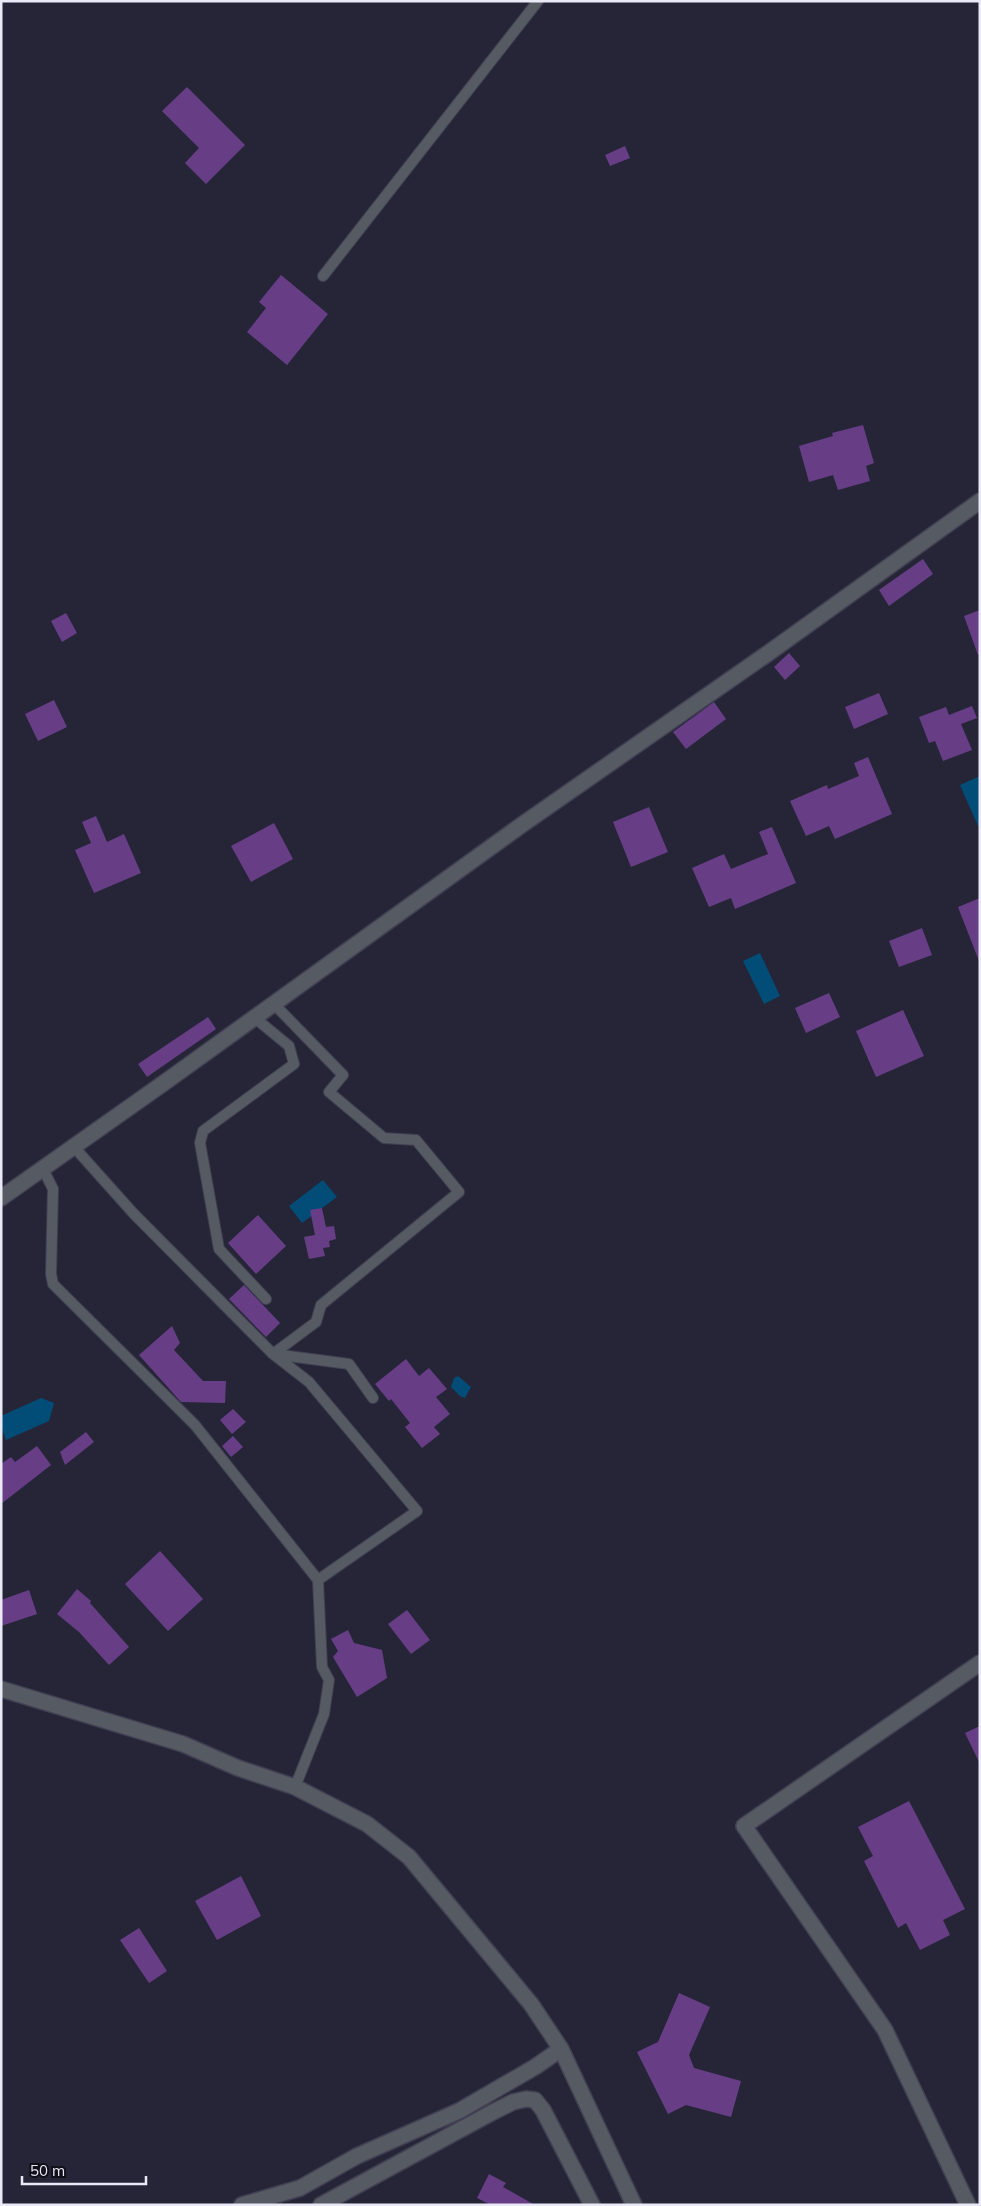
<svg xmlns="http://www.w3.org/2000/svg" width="981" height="2206" viewBox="0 0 981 2206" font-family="Mulish,sans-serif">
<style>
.water{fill:#014d78}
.building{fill:#673e86}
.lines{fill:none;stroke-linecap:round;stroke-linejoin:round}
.lane-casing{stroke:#414053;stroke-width:12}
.street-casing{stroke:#414053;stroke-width:18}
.lane{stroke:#565a63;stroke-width:10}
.street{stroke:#565a63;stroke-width:15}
</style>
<rect width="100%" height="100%" fill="#262538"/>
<path class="water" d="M980,776V825L978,826L960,785Z
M760,953L780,996L764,1004L743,961Z
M323,1180L337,1197L302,1223L289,1206Z
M458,1376L471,1387L465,1398L460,1396L451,1387L454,1378Z
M41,1398L54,1403L49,1421L6,1440L1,1426V1416Z"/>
<path class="building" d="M187,87L245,145L206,184L185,163L199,148L162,111Z
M625,146L630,158L610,166L605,155Z
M281,275L328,314L287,365L247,332L266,308L259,302Z
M863,425L874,463L866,466L870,481L838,490L833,475L809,482L799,446L833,436L832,433Z
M923,559L933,574L889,606L879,590Z
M980,610V654L978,655L964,616Z
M66,613L77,633L62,642L51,621Z
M789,653L800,666L785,680L774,667Z
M879,693L888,714L854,729L845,707Z
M54,700L67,727L38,741L25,714Z
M714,702L726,719L686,749L673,732Z
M972,706L977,718L961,724L972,750L943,761L935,741L929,743L919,717L946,707L949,715Z
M868,757L892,814L835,839L829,826L806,836L790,801L827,785L828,789L859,776L854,763Z
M649,807L668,852L631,867L613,822Z
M96,816L107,842L124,834L141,873L94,893L75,850L91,843L82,822Z
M274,823L293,859L251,882L231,846Z
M772,827L796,883L735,909L731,898L709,907L692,868L724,854L731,869L768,854L759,832Z
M980,898V961H979L958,907Z
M922,928L932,955L899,967L889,941Z
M829,993L840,1017L806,1033L795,1008Z
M903,1010L924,1056L876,1077L856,1031Z
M208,1017L216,1029L147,1077L138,1064Z
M322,1208L326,1227L334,1226L336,1239L329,1241L330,1247L323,1248L325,1256L309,1259L304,1237L315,1235L310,1210Z
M258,1215L286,1246L256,1274L228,1243Z
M244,1285L280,1323L266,1337L229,1299Z
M172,1326L180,1343L174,1350L203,1381H226L225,1403L181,1402L139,1355Z
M406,1359L419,1376L429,1368L447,1389L436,1397L450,1414L434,1427L440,1434L422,1448L405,1427L410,1423L391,1399L389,1401L375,1384Z
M233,1409L246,1422L232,1434L220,1420Z
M86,1432L94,1442L65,1465L60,1452Z
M233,1436L243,1447L231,1457L222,1446Z
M37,1446L51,1465L1,1504V1464L11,1457L15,1462Z
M160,1551L203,1599L168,1631L125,1584Z
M77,1589L91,1601L90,1603L129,1647L109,1665L79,1632L57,1614Z
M29,1590L37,1614L1,1626V1600Z
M407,1610L430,1640L411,1654L388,1624Z
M348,1630L354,1643L382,1650L387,1678L357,1697L333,1657L338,1651L331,1639Z
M980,1726V1764L965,1733Z
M909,1801L965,1909L943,1920L950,1935L920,1950L906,1923L898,1928L864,1861L873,1856L858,1827Z
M241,1876L261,1916L217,1940L195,1901Z
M139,1928L167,1971L149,1983L120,1940Z
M679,1993L710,2007L689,2055L694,2068L741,2081L731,2117L686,2105L668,2114L637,2052L658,2042Z
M489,2174L506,2183L503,2187L535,2205H491L477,2198Z"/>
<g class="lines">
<g class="lane-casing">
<path id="lane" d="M323,276L538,1
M255,1018L289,1046L294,1064L203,1131L200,1143L219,1249L266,1299
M74,1147L134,1214L273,1354L349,1364L373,1398
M43,1169L53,1189L51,1274L53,1284L195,1425L318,1580L417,1511L309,1382L273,1354L316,1322L321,1305L459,1192L416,1140L384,1138L329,1092L343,1075L274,1004
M295,1787L324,1714L329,1680L322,1667L318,1580"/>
</g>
<g class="street-casing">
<path id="street" d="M1,1198L168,1080L523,824L767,654L980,501
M1,1689L183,1744L238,1768L295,1787L367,1824L409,1857L531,2004L561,2049L535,2067L459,2111L357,2156L300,2188L242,2205
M561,2049L634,2205
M321,2205L491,2113L513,2102L526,2099L535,2100L543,2110L592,2205
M968,2205L885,2030L744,1826L980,1663"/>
</g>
<use href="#lane" class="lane"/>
<use href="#street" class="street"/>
</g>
<rect width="981" height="2206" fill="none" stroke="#eae9f6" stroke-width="5"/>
<path d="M22 2176v8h124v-8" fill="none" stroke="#eae9f6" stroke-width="2.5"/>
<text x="30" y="2176" font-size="15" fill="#eae9f6" stroke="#100f18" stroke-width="4" paint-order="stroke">50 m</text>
</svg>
